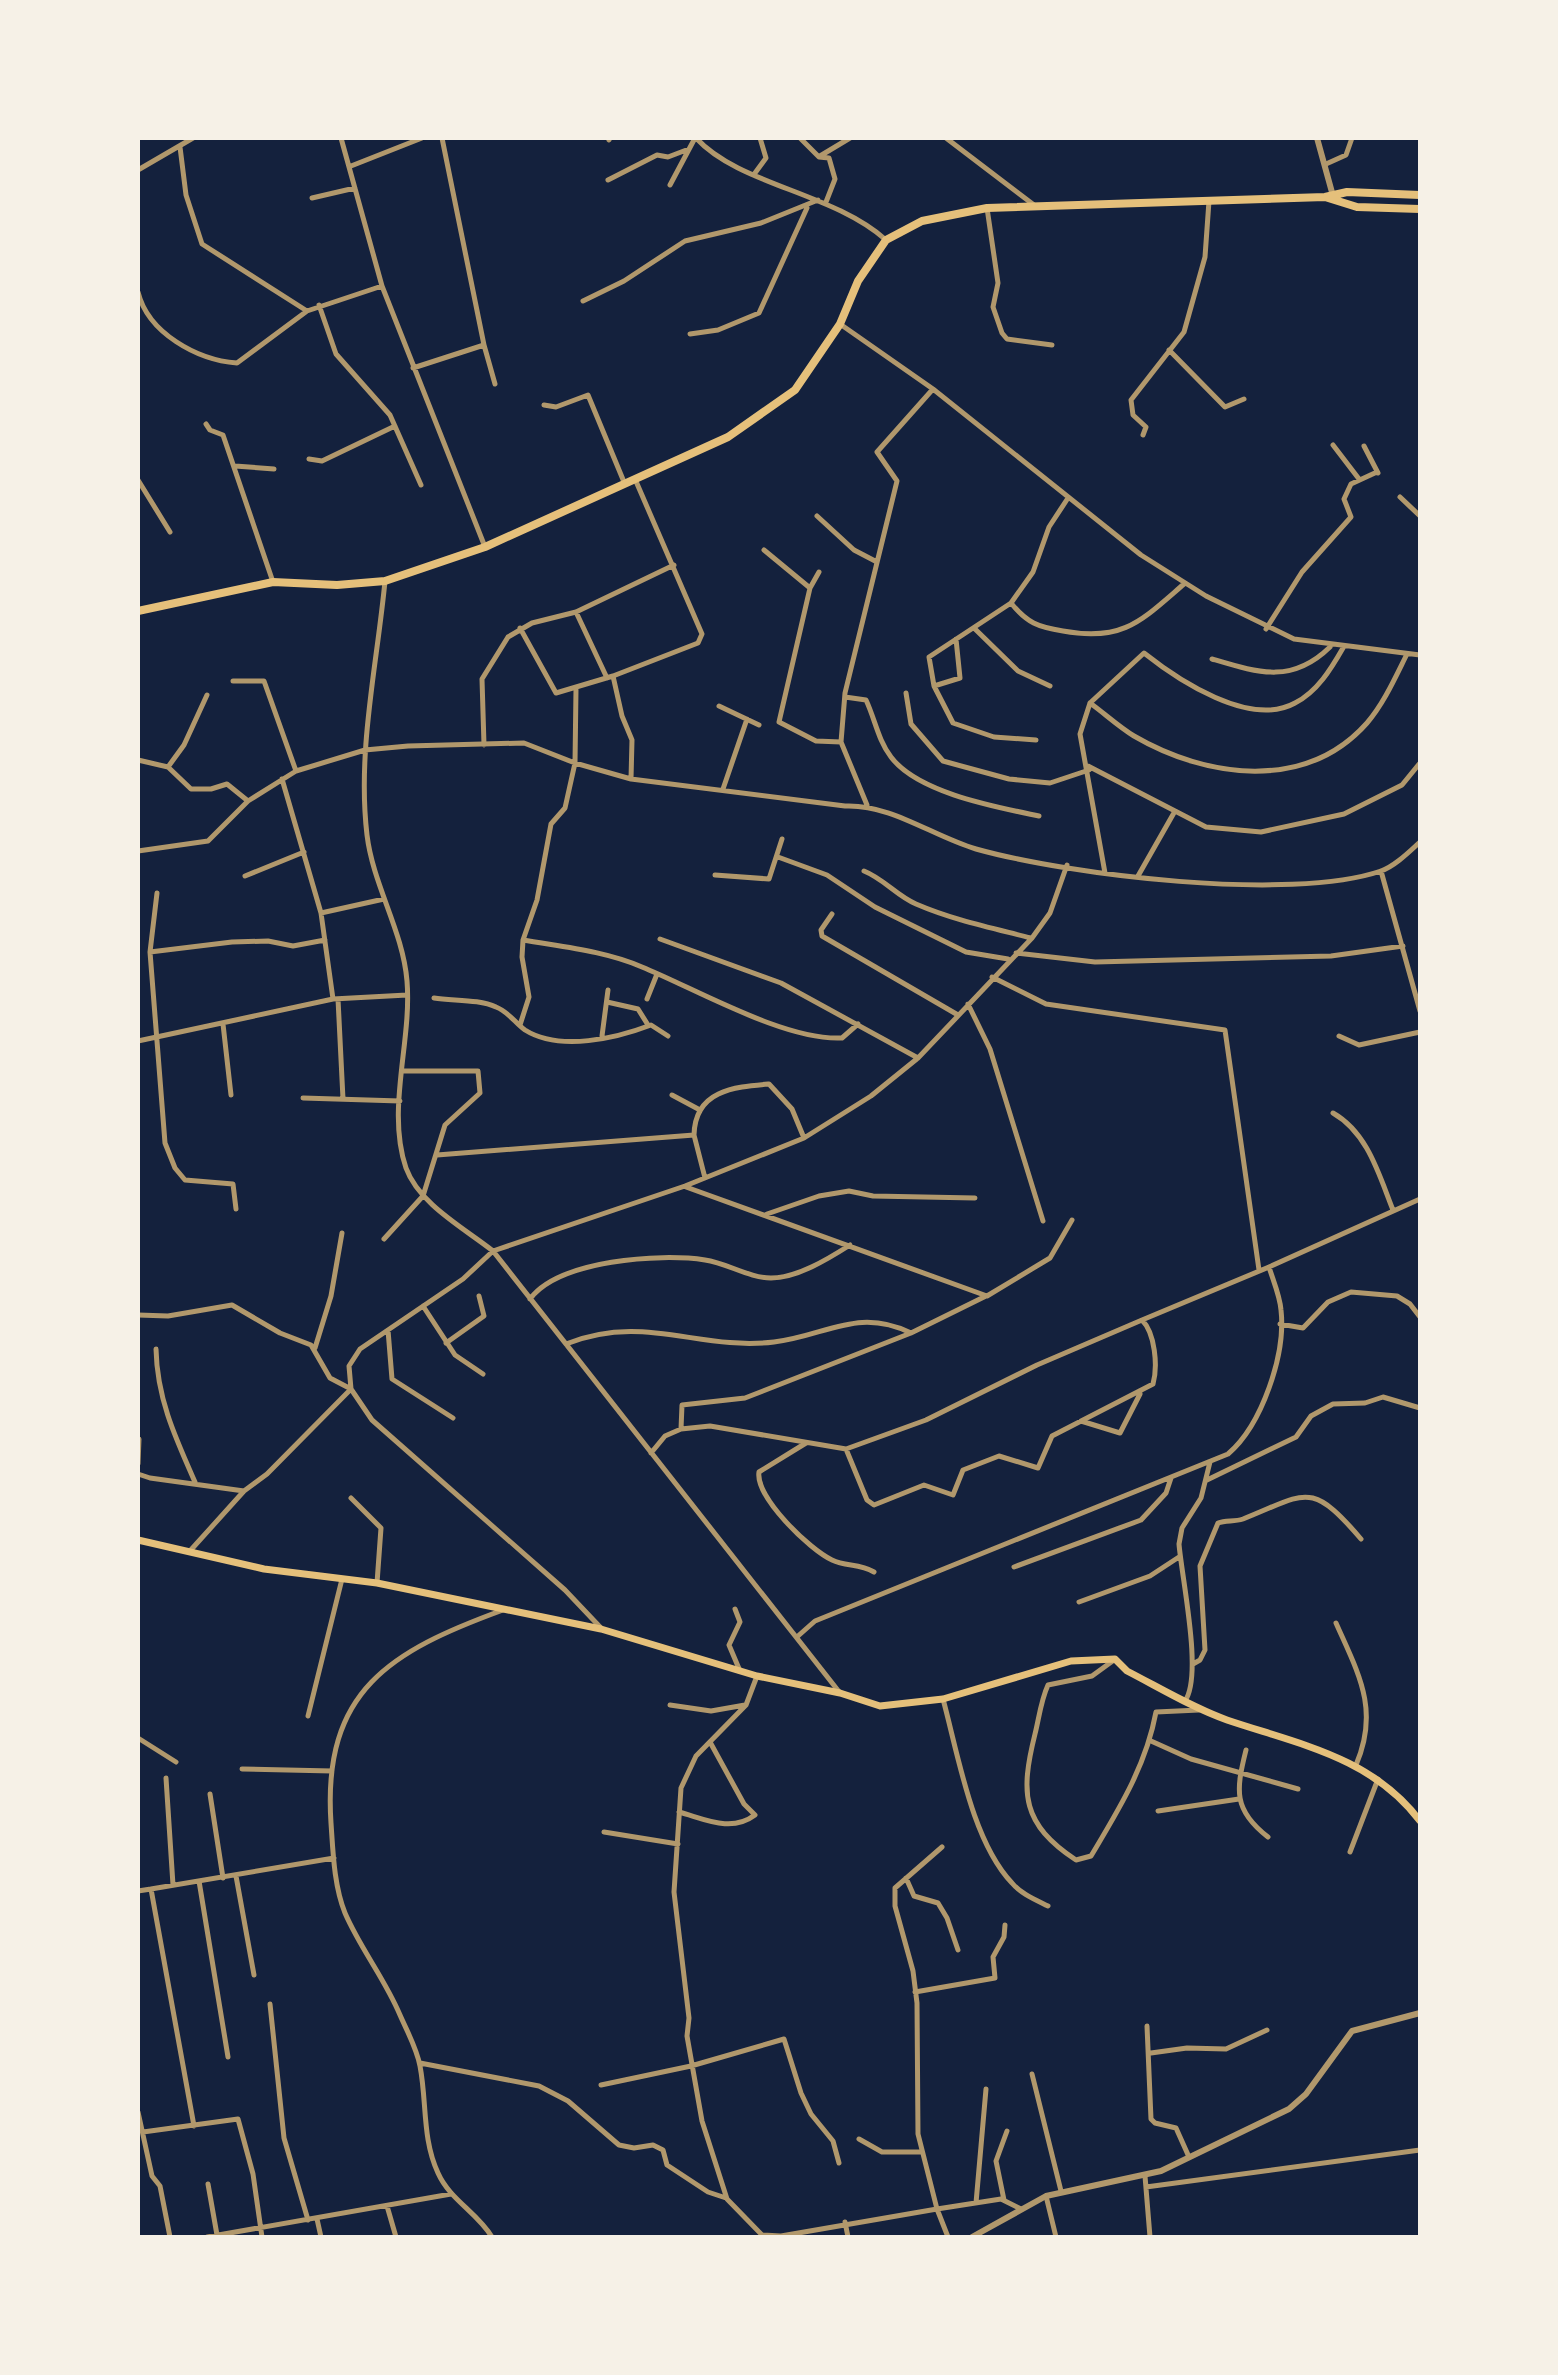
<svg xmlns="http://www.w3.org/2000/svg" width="1558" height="2375" viewBox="0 0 1558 2375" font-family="'Archivo Narrow',sans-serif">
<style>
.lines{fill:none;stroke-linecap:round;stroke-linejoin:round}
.minor{stroke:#b1986c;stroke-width:5}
.tertiary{stroke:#b1986c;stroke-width:6}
.secondary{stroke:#e5c07b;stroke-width:7}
.trunk{stroke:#e5c07b;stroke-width:8}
</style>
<rect width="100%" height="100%" fill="#14213d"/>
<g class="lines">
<path class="minor" d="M341,138L382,286L485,547
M696,138C739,185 832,192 886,240
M800,138L819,157L829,158L835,179L826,202
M946,138L1034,205
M609,140L610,138
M180,147L186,195L202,244L307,311
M820,156L850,138
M1326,164L1346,155L1352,138
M351,166L422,138
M138,170L193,138
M755,173L766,158L760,138
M608,180L657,155L668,157L689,149
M670,185L695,138
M312,198L355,188
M987,208L998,283L993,307L1002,333L1007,339L1052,345
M138,292C148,333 197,360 237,363L307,311L382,286
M583,301L624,281L685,241L761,223L818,200
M319,305L336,354L390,415L421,485
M840,324L933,389L1141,555L1206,596L1294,639L1420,655
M690,334L718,330L759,313L807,208
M484,345L495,384
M1169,350L1225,407L1244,399
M413,368L484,345L442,138
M544,405L556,407L588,395L624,482
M206,424L210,430L223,435L273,582
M1143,435L1146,427L1133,415L1131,400L1184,332L1205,257L1209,201
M1333,445L1359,479
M1364,446L1378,473
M309,459L322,461L395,426
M235,466L274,469
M138,480L170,532
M1400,497L1420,516
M817,516L854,550L877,562
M764,550L810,588L779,722L816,741L841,742
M385,581C377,665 357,751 367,835C373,885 403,931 407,981C412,1042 386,1109 406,1168C419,1204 464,1228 493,1251L840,1693
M810,588L819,572
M1011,603C1027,623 1038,627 1063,631C1123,642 1141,621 1184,584
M576,612L607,678
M520,628L556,693L613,676
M974,628L1018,671L1050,686
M1266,629L1302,572L1351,517L1344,499L1351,484L1377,472
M1212,659C1259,673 1292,684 1330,647
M233,681H264L296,771
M934,686L960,678L956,639
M906,693L911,724L943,761L1009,779L1050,783L1089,770
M845,697L866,700C875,719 878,740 891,757C918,793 996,807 1039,816
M1090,703C1104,713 1119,727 1134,736C1206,778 1306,792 1367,723C1384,703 1395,678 1407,654
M719,706L759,725
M1036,740L994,737L953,723L934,686L929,657L1011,603L1033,572L1049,527L1068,498
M484,745L482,679L508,637L532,623L576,612L674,565
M138,760L168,767L191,789H211L227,784L248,801
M1088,766L1206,827L1261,832L1344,814L1402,785L1420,763
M168,767L184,745L207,695
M282,779L321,913L333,999
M631,779L632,740L622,716L613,676L698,643L702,634L635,479
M723,789L747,719
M867,805L841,742L845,693L897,481L877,452L933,389
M138,851L208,841L248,801L296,771L365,750L408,746L524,743L575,763L631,779L845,806C891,804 932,836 976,849C1069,875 1290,902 1381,871C1395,866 1409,852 1420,842
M778,857L827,875L875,907L966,952L1008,959
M864,871C884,879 897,896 916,904C953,920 992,928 1031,938
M1381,871L1420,1011
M1105,873L1080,734L1090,703L1144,653C1178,680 1250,728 1295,703C1317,692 1331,669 1343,648
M715,875L769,879L782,839
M245,876L304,852
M1138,876L1175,811
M157,893L150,952L165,1143L175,1168L185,1180L233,1184L236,1209
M321,913L384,899
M832,914L821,930L822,936L958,1015
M660,939L781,983L918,1058
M523,940C563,947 605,951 642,967C696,989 785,1041 842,1038L858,1024
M150,952L232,942L268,941L293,946L325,940
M1016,953L1095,962L1331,956L1403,946
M992,977L1046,1004L1225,1030L1259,1270
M434,998C453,1001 479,999 496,1007C509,1012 515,1023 525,1030C560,1052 617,1038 651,1025L668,1036
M338,999L343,1099
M647,999L657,974
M607,1002L638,1009L648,1025
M968,1004L990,1049L1043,1221
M223,1024L231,1095
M520,1025L529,997L522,957L523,940L537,900L551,824L565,808L575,763L576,689
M602,1036L608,990
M1339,1036L1359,1045L1420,1032
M138,1041L333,999L407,995
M672,1095L700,1110
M303,1098L400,1101
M1333,1113C1368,1133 1379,1175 1393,1210
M694,1135C695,1090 734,1087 769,1084L792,1109L804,1138
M437,1155L694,1135L705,1178
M686,1187L987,1296L1050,1258L1072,1220
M767,1214L819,1196L849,1191L873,1196L975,1198
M384,1239L423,1196L445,1125L480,1093L478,1071H403
M1269,1267L1420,1199
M530,1299C559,1260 660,1253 705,1260C727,1263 749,1278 771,1278C797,1278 828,1259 850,1245
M423,1306L455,1355L483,1374
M138,1315L168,1316L232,1305L280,1333L311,1345L330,1378L351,1389L372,1420L565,1590L601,1628
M1280,1324L1303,1328L1328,1302L1351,1292L1397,1296L1410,1304L1420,1317
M388,1330L392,1379L453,1418
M446,1343L484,1316L479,1296
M566,1344C645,1313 698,1351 774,1342C826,1336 857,1307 911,1333
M315,1348L331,1296L342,1233
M156,1349C157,1398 175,1437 195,1482
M1081,1421L1120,1433L1140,1394
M681,1429L682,1405L745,1398L911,1333L986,1296
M806,1443L759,1472C755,1497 810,1550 832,1560C846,1567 859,1563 874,1572
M651,1453L665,1436L681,1429L710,1426L846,1449L926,1420L1037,1365L1142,1320
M138,1464L139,1439
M138,1474L150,1478L244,1491L267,1474L351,1389L349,1366L360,1349L463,1279L493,1251L685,1186L804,1138L871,1096L918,1058L1032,938L1050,913L1067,865
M1207,1480L1296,1437L1311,1416L1333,1404L1365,1403L1383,1397L1420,1408
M351,1498L381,1528L377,1583
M189,1552L244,1491
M1014,1567L1141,1520L1166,1493L1171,1478
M1079,1602L1150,1576L1179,1557
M735,1609L740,1622L729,1645L740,1671
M1336,1623C1358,1673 1380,1709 1356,1765
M798,1636L815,1621L1228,1454C1262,1425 1286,1354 1281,1310C1280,1296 1273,1280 1269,1267L1142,1320C1155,1333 1158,1366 1153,1384L1052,1436L1038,1468L999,1456L963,1470L953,1495L924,1485L874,1505L867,1500L846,1449
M1114,1660L1092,1676L1048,1685C1041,1700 1039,1718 1035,1734C1020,1794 1022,1824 1076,1860L1091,1856C1119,1809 1146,1766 1156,1712L1199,1710
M1193,1664L1200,1660L1205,1650L1200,1566L1218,1523C1226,1520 1234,1522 1243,1519C1306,1494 1310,1479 1361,1539
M757,1676L746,1705L696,1756L681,1788L674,1892L689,2018L687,2036L702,2121L727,2199L764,2237
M943,1699C958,1754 972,1841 1012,1883C1021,1894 1036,1900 1048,1906
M1185,1701C1203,1675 1182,1580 1179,1544L1182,1528L1201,1498L1210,1462
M670,1705L711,1711L745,1705
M308,1716L342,1579
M138,1738L176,1762
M1151,1741L1191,1759L1298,1789
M1246,1750C1236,1790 1233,1810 1268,1837
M242,1769L332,1771
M166,1778L173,1885
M210,1794L223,1878
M1158,1811L1239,1799
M679,1812C705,1819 731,1833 755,1815L744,1804L710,1742
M604,1832L678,1844
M942,1847L895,1888V1906L913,1971L917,2003L918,2134L937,2209L1001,2199L1021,2209
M1350,1852L1378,1779
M236,1876L254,1975
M906,1878L914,1896L938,1903L947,1918L958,1950
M199,1881L228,2057
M138,1891L151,1889
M915,1992L995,1978L993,1957L1004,1937L1005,1925
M270,2004L284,2138L308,2220
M1147,2026L1151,2119L1155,2123L1176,2128L1189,2157
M1151,2053L1187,2048L1226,2049L1267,2030
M420,2063L539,2086L568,2101L619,2145L634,2148L653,2145L663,2150L667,2165L708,2192L726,2198
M1032,2074L1061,2191
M601,2085L691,2066L784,2039L801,2093L811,2114L833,2141L839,2163
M138,2112L152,2176L160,2186L170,2237
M194,2126L151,1889L334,1858
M143,2132L238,2119L253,2174L262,2237
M859,2139L882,2152H922
M1145,2176L1150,2237
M208,2184L217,2235
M1146,2187L1420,2150
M1046,2196L1056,2237
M1004,2200L996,2161L1007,2131
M976,2203L986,2089
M387,2206L396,2237
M317,2219L321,2237
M845,2222L848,2237
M763,2235L781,2236L937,2209L948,2237
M207,2237L451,2194
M492,2237C477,2212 450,2200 438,2173C422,2139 427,2102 420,2066C417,2049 407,2031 400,2015C385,1979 360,1948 345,1913C334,1886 333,1852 331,1823C322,1690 391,1651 503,1610"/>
<path class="tertiary" d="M1317,138L1333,196
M972,2237L1046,2196L1161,2171L1289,2109L1306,2094L1352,2031L1420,2013"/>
<path class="secondary" d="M138,1540L264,1569L377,1583L601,1629L757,1676L840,1693L880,1706L943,1699L1071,1661L1115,1659L1127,1671C1160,1688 1193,1708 1227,1720C1298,1744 1372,1757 1420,1821"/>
<path class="trunk" d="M1325,197L1357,207L1420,209
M138,611L273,582L337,585L385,581L485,547L728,437L795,390L840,324L858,281L886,240L922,221L987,208L1325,197L1347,192L1420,195"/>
</g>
<rect width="1558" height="2375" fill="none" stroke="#f6f1e7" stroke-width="280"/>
</svg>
